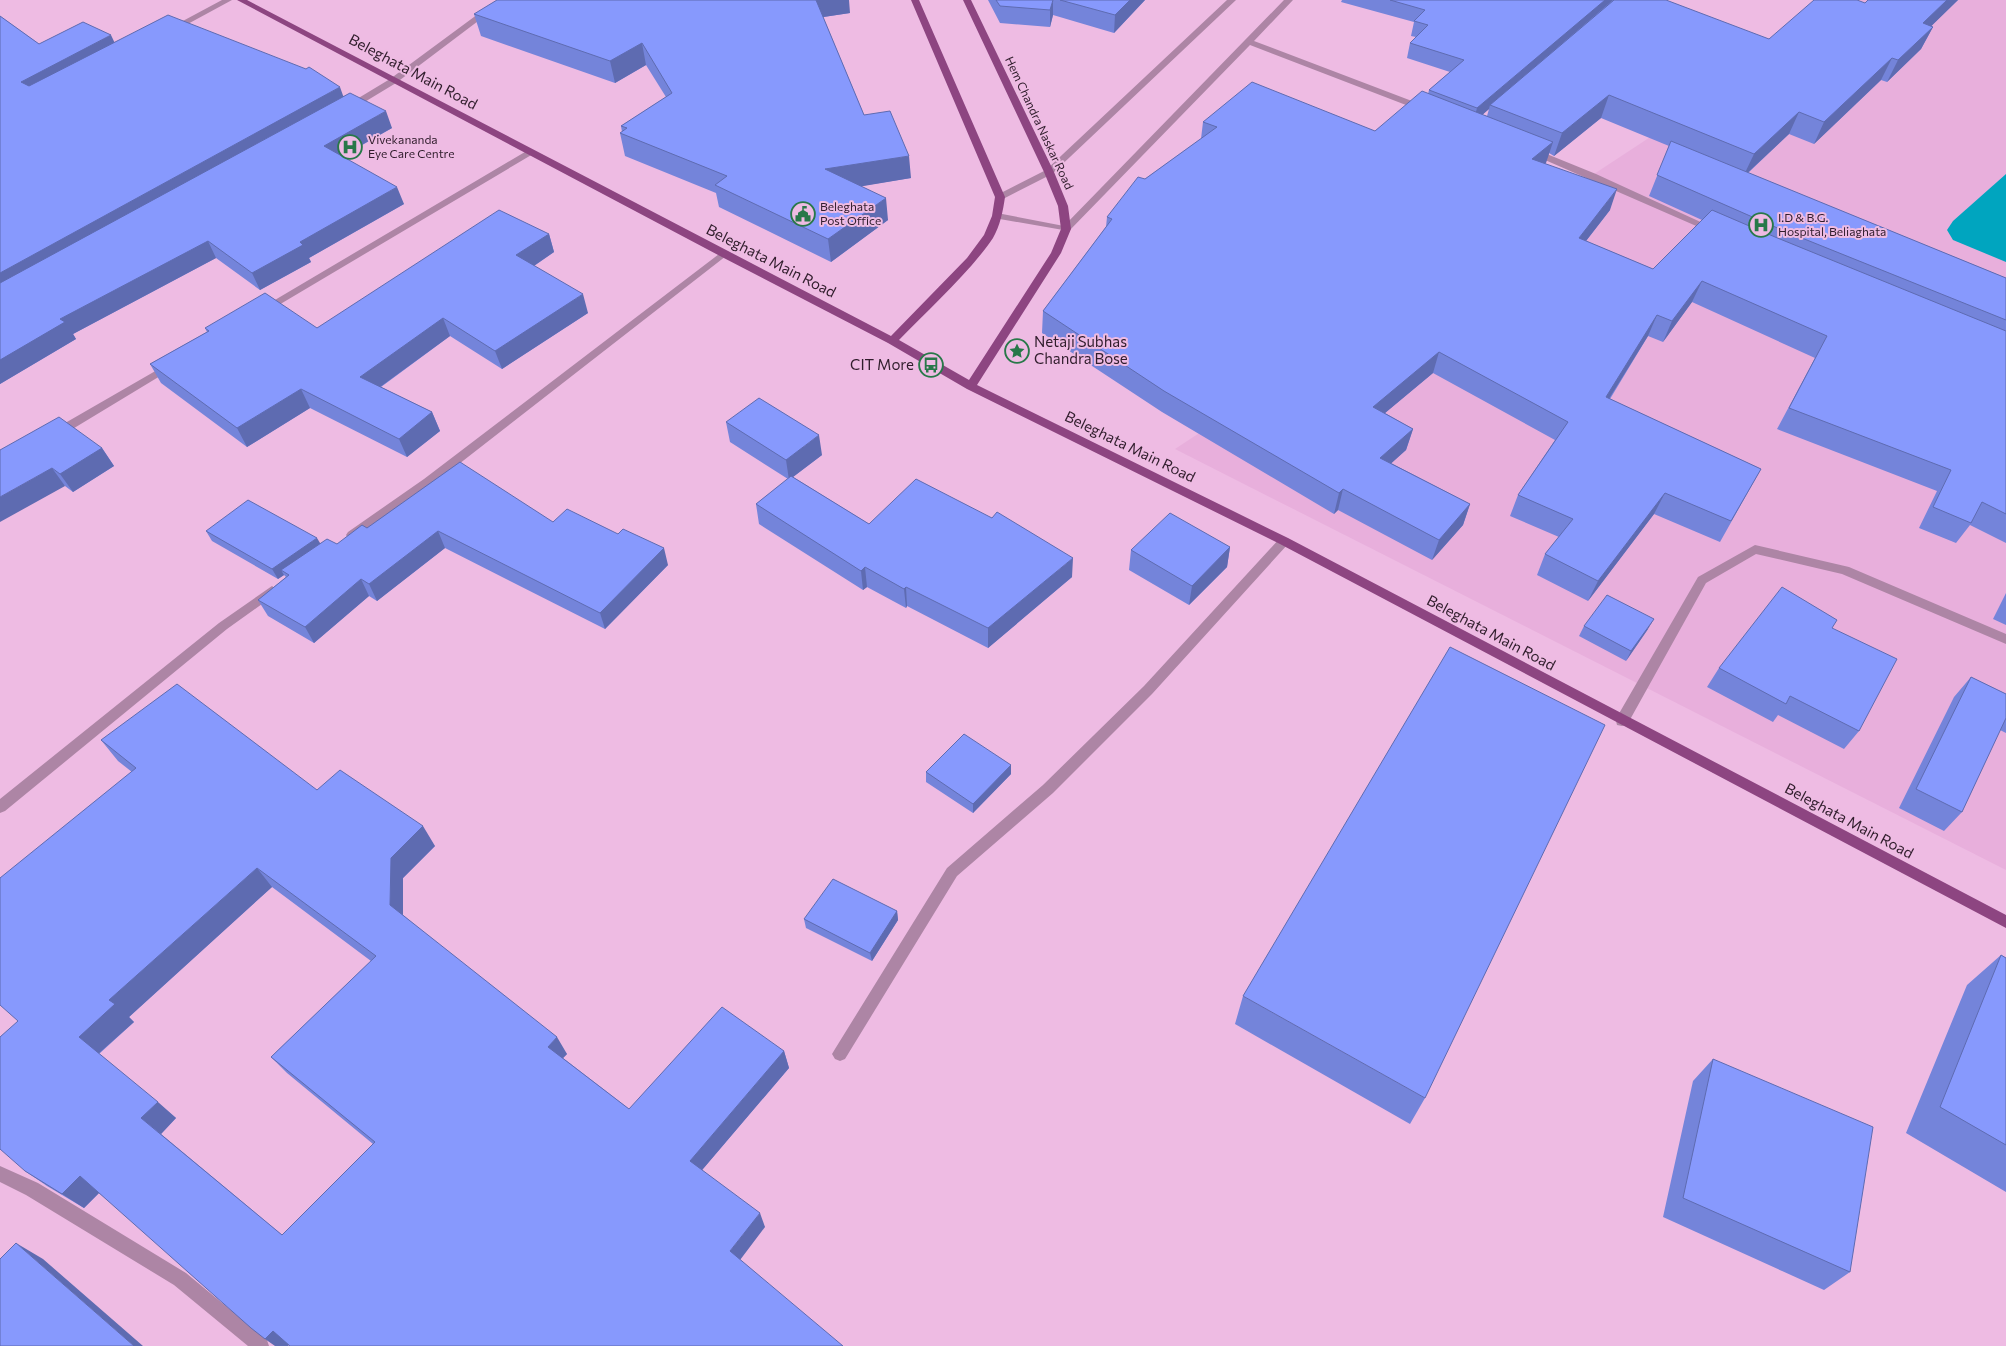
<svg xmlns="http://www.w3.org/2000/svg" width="2006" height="1346" viewBox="0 0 2006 1346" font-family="Commissioner,sans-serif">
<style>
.built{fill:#e8afdc}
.water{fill:#00a5bf}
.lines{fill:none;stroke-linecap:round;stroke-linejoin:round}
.minor{fill:#ad85a5;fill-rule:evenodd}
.major{fill:#8d4581;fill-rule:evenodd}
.wall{fill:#7484da;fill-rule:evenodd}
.shaded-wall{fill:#5e6bb1}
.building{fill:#8799fd;stroke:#5e6bb1;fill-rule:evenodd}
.labels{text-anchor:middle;stroke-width:4;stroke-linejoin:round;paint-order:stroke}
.far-street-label{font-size:12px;fill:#301d2c;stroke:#eebbe3}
.far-poi-label{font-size:12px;fill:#301d2c;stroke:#eebbe3;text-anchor:start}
.street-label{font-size:15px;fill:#301d2c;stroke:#eebbe3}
.poi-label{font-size:15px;fill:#301d2c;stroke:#eebbe3;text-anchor:start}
</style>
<rect width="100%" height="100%" fill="#eebbe3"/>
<path class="built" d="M1859,0H2006V870L1175,449Z"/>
<path class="water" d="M2006,174V262L1953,240L1947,230L1953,221Z"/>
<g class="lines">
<path class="minor" d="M222,0H232L173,32L166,30Z
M497,0H506L396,83L353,109H347V105L390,79Z
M1227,0H1236L1052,174L1003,199H997V195L1046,170Z
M1284,0H1293L1254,41L1425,106V110H1419L1250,45L1069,231L994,218V214L997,213L1064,226Z
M1532,148L1596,174L1718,230L1713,233L1710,232L1529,153V149Z
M530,149L535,152L533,154L267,312H259L258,310Z
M723,251L726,252V256L432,485L356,538H348L346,535L348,532L424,479Z
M171,362L176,365L175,367L61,436H53L52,433L53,430Z
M1284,537L1290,541L1288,544L1152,694L1053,793L957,876L845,1059L840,1061L835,1059L832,1054L835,1049L947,868L1043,785L1144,686L1280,538Z
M1755,545L1849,567L2006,634V644L1842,574L1756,554L1706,583L1627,725L1622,726L1617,725L1616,721L1617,717L1698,577Z
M272,586L278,591L276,594L227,629L5,811L0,813V799L219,623Z
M0,1166L38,1183L186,1273L267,1340L269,1346H248L174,1285L26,1195L0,1182Z"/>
<path class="major" d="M237,0H247L891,336L967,258L984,235L992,216L995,197L911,0H919L1005,197C1003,211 1000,226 993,238C970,272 928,310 899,340L969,380L1051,253L1061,229L1058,206L1044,172L963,0H971L1054,172L1068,206L1071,229L1061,253L977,385L1288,538L2006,915V928L1280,544L967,389L888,343L720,256Z"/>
</g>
<path class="wall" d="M988,0H1145L1114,33L1053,15L1050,27L1000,23Z
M1342,0H1613L1769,39L1865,3L1868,0H1958L1931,26L1933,27L1921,49L1887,82L1881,80L1814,144L1789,134L1748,173L2006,278V543L1970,525L1956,543L1919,528L1937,491L1777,429L1815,358L1692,302L1663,342L1648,336L1610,399L1761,469L1720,542L1654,514L1588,601L1537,575L1545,554L1559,537L1510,516L1518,495L1555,440L1433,373L1385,413L1413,429L1406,450L1391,463L1470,504L1463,525L1432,560L1338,510L1334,514L1162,412L1042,333L1043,311L1106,227L1107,217L1145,179L1201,139L1203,122L1375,131L1428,94L1429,90L1450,72L1407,58L1410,43L1416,37L1411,36L1414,22L1341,2ZM1489,109L1487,116L1482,115ZM1601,118L1669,146L1649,196L1702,220L1653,269L1586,241L1610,210L1545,163L1549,153L1554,156Z
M850,13L823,17L864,115L911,178L861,186L888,220L831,262L719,207L716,193L625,156L620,133L622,132L621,126L666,97L646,65L615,83L481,36L474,14Z
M0,16L39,44L114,43L344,96L392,128L343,156L404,204L309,258L311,262L260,290L216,258L73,334L76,339L0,384Z
M549,234L554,252L534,266L588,313L502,369L450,336L381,387L432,412L440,431L407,457L310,408L247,447L161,383L150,364L207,332L205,328H317Z
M726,422L822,455L793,477L869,524L1072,577L988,648L907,606L906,608L867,587L863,590L759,524L756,504L788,479L730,442Z
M102,448L114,466L73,492L65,486L0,450Z
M553,522L668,565L605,629L445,548L377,601L369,596L314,643L268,616L258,600L286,577L284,575L278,579L212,541L206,531L320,543L337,544L367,528Z
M1230,547L1227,567L1189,605L1129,570L1131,550Z
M2006,593V625L1993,619Z
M1584,626L1648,629L1626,661L1579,636Z
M1832,628L1859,731L1844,749L1778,715L1773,722L1707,687L1719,668Z
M1971,677L2006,694V733L2000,730L1962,812L1944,831L1899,808L1954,697Z
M101,740L317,790L435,846L403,878V915L567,1054L563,1058L629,1109L784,1051L789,1068L702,1170L765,1227L290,1346L99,1193L84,1208L47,1186L25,1171L18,1021L132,772L118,761ZM272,887L371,961L271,1057L287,1073L373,1144L282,1235L161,1134L176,1118L99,1054L134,1022L129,1017Z
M926,772L1011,774L973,813L926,782Z
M897,911L898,920L872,961L806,928L804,919Z
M2001,955L2006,958V1192L1906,1133L1967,985Z
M1243,996L1425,1098L1410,1124L1235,1024Z
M1713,1059L1850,1272L1824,1290L1663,1217L1693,1081Z"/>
<path class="shaded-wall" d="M815,0H849L850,13L817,18Z
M1053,0V15L1050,27V10Z
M1130,0H1145L1114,33L1115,15Z
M1605,0H1613L1490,105L1489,109L1473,123L1477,108Z
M1947,0H1958L1912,45L1923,23Z
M1933,27L1921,49L1887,82L1898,60Z
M111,35L119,52L30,98L21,82Z
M642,43L646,65L615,83L610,61Z
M1892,58L1881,80L1814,144L1824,122Z
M340,87L346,104L0,296V273Z
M1609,95L1601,118L1554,156L1562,133Z
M386,111L392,128L331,162L324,146Z
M1799,112L1789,134L1743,177L1754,154Z
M1553,142L1546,163L1525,180L1532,159Z
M909,156L911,178L828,192L825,169Z
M397,187L404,204L309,258L311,262L260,290L252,273L300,242Z
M1617,189L1610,210L1572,259L1579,238Z
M886,198L888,220L831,262L828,239Z
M549,234L554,252L522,274L516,255Z
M208,241L216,258L73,334L76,339L0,384V360L60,319Z
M1702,281L1692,302L1663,342L1672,321Z
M583,294L588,313L502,369L495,351Z
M1657,315L1648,336L1597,418L1606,397Z
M443,318L450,336L369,395L360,377Z
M1439,352L1433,373L1367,428L1373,407Z
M301,389L310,408L247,447L237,428Z
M432,412L440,431L407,457L399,439Z
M1413,429L1406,450L1374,479L1380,458Z
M819,435L822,455L789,480L786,460Z
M102,448L114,466L73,492L60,474Z
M52,468L65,486L0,522V497Z
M1343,489L1338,510L1334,514L1339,493Z
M1665,493L1654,514L1588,601L1598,581Z
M1470,504L1463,525L1432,560L1439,540Z
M438,531L445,548L377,601L369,584Z
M317,538L323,548L281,570L284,575L278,579L272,569Z
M1230,547L1227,567L1189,605L1192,586Z
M664,548L668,565L605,629L600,613Z
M1073,558L1072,577L988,648V628Z
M865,567L867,587L863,590L861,571Z
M361,579L369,596L314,643L305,627Z
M906,587L907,606L906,608L904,589Z
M1654,619L1648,629L1626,661L1631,651Z
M1011,765V774L973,813V804Z
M423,826L435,846L403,878V924L390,905L391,858Z
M257,868L272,887L129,1017L134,1022L98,1054L79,1037L109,1000Z
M897,911L898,920L872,961L870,953Z
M557,1037L567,1054L558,1063L548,1047Z
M784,1051L789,1068L697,1176L690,1161Z
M158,1102L176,1118L161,1134L141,1118Z
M80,1176L101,1191L84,1208L62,1194Z
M760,1213L765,1227L737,1264L730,1251Z
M16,1243L43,1259L143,1346H134Z
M273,1331L291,1343L288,1346H275L265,1339Z"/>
<path class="building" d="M497,0H816L864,115L890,111L909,156L825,169L886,198L828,239L715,185L727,176L620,133L627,128L621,126L672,93L642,43L610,61L474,14Z
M996,0H1053L1050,10L1000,6Z
M1060,0H1130L1115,15Z
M1390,0H1605L1477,108L1429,90L1464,60L1410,43L1428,25L1414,21L1425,10Z
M1614,0H1666L1769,39L1814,0H1857L1865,3L1868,0H1947L1923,23L1933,27L1898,60L1892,58L1824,122L1799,112L1754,154L1609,95L1562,133L1490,105Z
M168,15L306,69L309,67L340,87L0,273V16L39,44L83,22L111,35L21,82L29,86Z
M1252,82L1375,131L1422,91L1553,142L1532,159L1617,189L1579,238L1653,269L1712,210L1775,237L2006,331V514L1982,502L1971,523L1933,507L1951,470L1789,408L1827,336L1702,281L1672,321L1657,315L1606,397L1761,469L1731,521L1665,493L1598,581L1545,554L1573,519L1518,495L1568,422L1439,352L1373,407L1413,429L1380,458L1470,504L1439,540L1343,489L1339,493L1164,391L1043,311L1112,219L1107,217L1138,177L1145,179L1217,127L1203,122Z
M350,93L386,111L324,146L397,187L300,242L303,245L252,273L208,241L60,319L65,322L0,360V283Z
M1671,141L2006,278V320L1782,230L1657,175Z
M499,210L549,234L516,255L583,294L495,351L443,318L360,377L432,412L399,439L301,389L237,428L150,364L209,331L205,328L265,293L317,328Z
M759,398L819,435L786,460L726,422Z
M59,417L102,448L60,474L52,468L0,497V450Z
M460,462L553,522L567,509L618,534L623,529L664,548L600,613L438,531L369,584L361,579L305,627L258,600L289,575L281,570L327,539L337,544L362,525L367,528Z
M791,476L869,524L916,479L992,518L997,512L1073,558L988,628L906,587L904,589L865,567L861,571L756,504Z
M248,500L317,538L272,569L206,531Z
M1170,513L1230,547L1192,586L1131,550Z
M1782,587L1837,620L1832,628L1897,659L1859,731L1790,696L1786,704L1719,668Z
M1607,595L1654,619L1631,651L1584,626Z
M1450,647L1605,725L1425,1098L1243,996Z
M1971,677L2006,694V718L1962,812L1916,789Z
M177,684L317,790L340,770L423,826L391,858L390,905L557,1037L548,1047L629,1109L722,1007L784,1051L690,1161L760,1213L730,1251L843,1346H290L273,1331L265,1339L251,1328L80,1176L62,1194L25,1171L0,1149V1037L18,1021L0,1005V878L136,768L101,740ZM257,868L376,956L271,1057L375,1142L282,1235L141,1118L158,1102L79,1037L115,1004L109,1000Z
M964,734L1011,765L973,804L926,772Z
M833,879L897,911L870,953L804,919Z
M2001,955L2006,958V1145L1940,1107Z
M1713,1059L1873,1127L1850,1272L1683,1198Z
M16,1243L134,1346H0V1259Z"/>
<defs>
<g id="hospital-ring" transform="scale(1.25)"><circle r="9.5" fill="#eebbe3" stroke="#287849" stroke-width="1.5"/><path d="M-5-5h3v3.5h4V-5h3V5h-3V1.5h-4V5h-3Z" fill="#287849"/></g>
<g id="civic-ring" transform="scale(1.25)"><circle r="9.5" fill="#eebbe3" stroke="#287849" stroke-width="1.5"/><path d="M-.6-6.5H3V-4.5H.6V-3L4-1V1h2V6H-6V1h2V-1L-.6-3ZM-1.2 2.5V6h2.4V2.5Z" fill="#287849"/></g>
<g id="sight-ring" transform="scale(1.25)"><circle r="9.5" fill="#eebbe3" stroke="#287849" stroke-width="1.5"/><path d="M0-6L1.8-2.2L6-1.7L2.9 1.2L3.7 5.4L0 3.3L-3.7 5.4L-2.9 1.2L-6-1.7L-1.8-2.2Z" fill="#287849"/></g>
<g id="bus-ring" transform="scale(1.25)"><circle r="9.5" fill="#eebbe3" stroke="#287849" stroke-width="1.5"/><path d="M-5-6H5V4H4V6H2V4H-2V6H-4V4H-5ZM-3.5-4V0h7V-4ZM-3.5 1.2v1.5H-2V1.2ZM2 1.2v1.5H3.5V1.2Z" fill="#287849"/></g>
</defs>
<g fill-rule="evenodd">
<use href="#hospital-ring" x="350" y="147"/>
<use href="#civic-ring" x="803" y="214"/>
<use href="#hospital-ring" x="1761" y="225"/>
<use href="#sight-ring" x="1017" y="351"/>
<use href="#bus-ring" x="931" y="365"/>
</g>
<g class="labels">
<g class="far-street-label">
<text transform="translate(1039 123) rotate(65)" y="4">Hem Chandra Naskar Road</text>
</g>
<g class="far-poi-label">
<text x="368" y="144">Vivekananda<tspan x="368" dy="14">Eye Care Centre</tspan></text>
<text x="820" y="211">Beleghata<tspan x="820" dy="14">Post Office</tspan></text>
<text x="1778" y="222">I.D &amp; B.G.<tspan x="1778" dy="14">Hospital, Beliaghata</tspan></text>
</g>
<g class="street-label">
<text transform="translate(413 72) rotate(28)" y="5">Beleghata Main Road</text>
<text transform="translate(771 261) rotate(27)" y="5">Beleghata Main Road</text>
<text transform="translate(1130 447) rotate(26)" y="5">Beleghata Main Road</text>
<text transform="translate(1491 633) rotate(28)" y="5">Beleghata Main Road</text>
<text transform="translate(1849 821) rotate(28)" y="5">Beleghata Main Road</text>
</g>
<g class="poi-label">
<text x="1034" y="347">Netaji Subhas<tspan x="1034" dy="17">Chandra Bose</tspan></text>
<text x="914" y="370" text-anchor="end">CIT More</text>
</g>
</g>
</svg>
